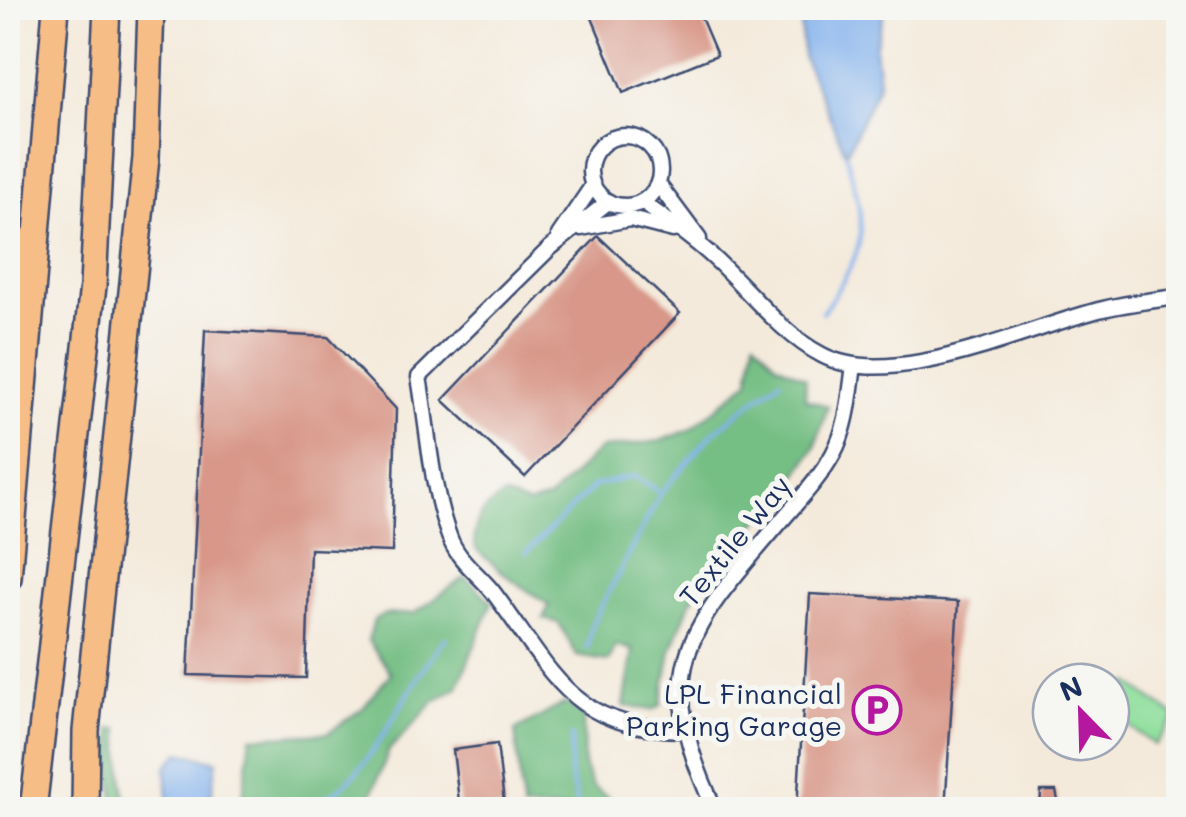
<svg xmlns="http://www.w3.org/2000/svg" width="1186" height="817" viewBox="0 0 1186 817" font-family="Mali,sans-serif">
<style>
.green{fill:#90df9d;stroke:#56877e;stroke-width:2.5}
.forest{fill:#74be84;stroke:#487671;stroke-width:2.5}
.water{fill:#82b1ed;stroke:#4e70a6;stroke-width:2.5}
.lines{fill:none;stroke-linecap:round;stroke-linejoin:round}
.stream{stroke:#82b1ed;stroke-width:4}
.building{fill:#d89788}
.minor-casing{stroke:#3c4b71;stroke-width:19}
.motorway-casing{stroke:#3c4b71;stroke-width:30}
.minor{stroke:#fff;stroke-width:14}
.motorway{stroke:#f6be86;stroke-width:25}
.labels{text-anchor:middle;stroke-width:10;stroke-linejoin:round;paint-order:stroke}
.street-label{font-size:28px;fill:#1b2f5e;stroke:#f6f6f2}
.poi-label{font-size:28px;fill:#1b2f5e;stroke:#f6f6f2;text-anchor:end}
</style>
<rect width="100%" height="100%" fill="#f6f6f2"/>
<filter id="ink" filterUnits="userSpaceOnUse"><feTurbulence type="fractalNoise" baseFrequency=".01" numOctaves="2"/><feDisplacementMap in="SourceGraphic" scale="20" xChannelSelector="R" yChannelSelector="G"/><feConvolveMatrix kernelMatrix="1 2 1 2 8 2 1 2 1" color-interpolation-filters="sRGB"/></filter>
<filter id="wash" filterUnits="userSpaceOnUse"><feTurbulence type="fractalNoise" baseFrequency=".0048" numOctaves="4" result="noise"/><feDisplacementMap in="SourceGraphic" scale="40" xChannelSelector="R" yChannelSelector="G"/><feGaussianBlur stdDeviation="2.25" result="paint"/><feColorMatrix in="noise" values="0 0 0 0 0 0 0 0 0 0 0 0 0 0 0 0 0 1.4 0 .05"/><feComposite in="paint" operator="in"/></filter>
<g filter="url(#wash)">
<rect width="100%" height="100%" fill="#f4eadb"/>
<path class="green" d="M1130,683L1176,717L1155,745L1111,713Z"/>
<path class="forest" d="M755,340L777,364L806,378L805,399L828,406L815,447L799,472L691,600L671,650L661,705L653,710L624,706L633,650L616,645L609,661L577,656L559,623L543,619L549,605C522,587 499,571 476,549C470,525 483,507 504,496L528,505L549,499L600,449L660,441L690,430L749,381Z
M465,577L492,602L458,687L435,701L389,750L372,794L356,809H241L251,737L328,733L363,708L391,673L368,641L374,620L384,615L415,613Z
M565,703L583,714L584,767L592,786L625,809H523L515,731Z
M111,729H119L126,809H114Z"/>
<path class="water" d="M800,8H885L875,48L879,83L846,154L803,57Z
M180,752L217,761L209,809H169L166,767Z"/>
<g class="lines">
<path class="stream" d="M822,313C869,244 868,234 846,154
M526,553L594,486L634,476L661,493
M587,648L592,624L661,493L714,432L780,380
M572,736L570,772L578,810
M299,809C310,804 324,799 335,792C377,764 409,680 446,638"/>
</g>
<g id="blocks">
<path class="building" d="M588,8H697L717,55L623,93Z
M598,236L680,313L525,477L443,400Z
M205,330L328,337L396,409L392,552L310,549L306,678L188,675Z
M810,594L958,602L945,810H797Z
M497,744L505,810H460L453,750Z
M1041,791H1056L1060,810H1040Z
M388,801V810H368V803Z"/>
</g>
</g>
<g filter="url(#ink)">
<use href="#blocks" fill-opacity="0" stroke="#3c4b71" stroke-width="2.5"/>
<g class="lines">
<g class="minor-casing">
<path id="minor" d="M590 171a35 35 0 1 1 70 0a35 35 0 1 1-70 0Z
M658,184L699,239
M608,202L550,248L419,377C428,429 431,487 449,536C458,562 481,575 496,596C555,675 571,729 685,730
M642,202C666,220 692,237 714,258C749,290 780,333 822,355C893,393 1028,327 1103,309C1128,303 1153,300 1178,297
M581,228L630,219L673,230
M559,235L593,185
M715,810C648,666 689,629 782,520C800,499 820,478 833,454C848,427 850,394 854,365"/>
</g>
<g class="motorway-casing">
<path id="motorway" d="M8,296L33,238
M8,578L56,8
M33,810L93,286L107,8
M85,810L86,731L146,158L151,8"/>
</g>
<use href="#minor" class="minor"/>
<use href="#motorway" class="motorway"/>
</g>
</g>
<defs>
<g id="parking-ring" transform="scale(2.5)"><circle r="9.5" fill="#f6f6f2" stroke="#b5179e" stroke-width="1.5"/><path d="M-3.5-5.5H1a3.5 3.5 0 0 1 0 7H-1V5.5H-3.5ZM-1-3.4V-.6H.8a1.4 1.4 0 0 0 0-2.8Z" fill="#b5179e"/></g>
</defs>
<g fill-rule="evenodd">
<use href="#parking-ring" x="877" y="710"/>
</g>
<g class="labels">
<g class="street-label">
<text transform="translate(735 541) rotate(-51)" y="10">Textile Way</text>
</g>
<g class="poi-label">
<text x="842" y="704">LPL Financial<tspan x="842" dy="32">Parking Garage</tspan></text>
</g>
</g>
<rect width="1186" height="817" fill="none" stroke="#f6f6f2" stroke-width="40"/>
<g transform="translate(1081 712) rotate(337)"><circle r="48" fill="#f6f6f2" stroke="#9ea6b7" stroke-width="2.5"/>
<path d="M0-8L18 38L0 25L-18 38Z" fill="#b5179e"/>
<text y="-15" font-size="28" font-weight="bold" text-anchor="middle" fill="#1b2f5e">N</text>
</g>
</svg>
